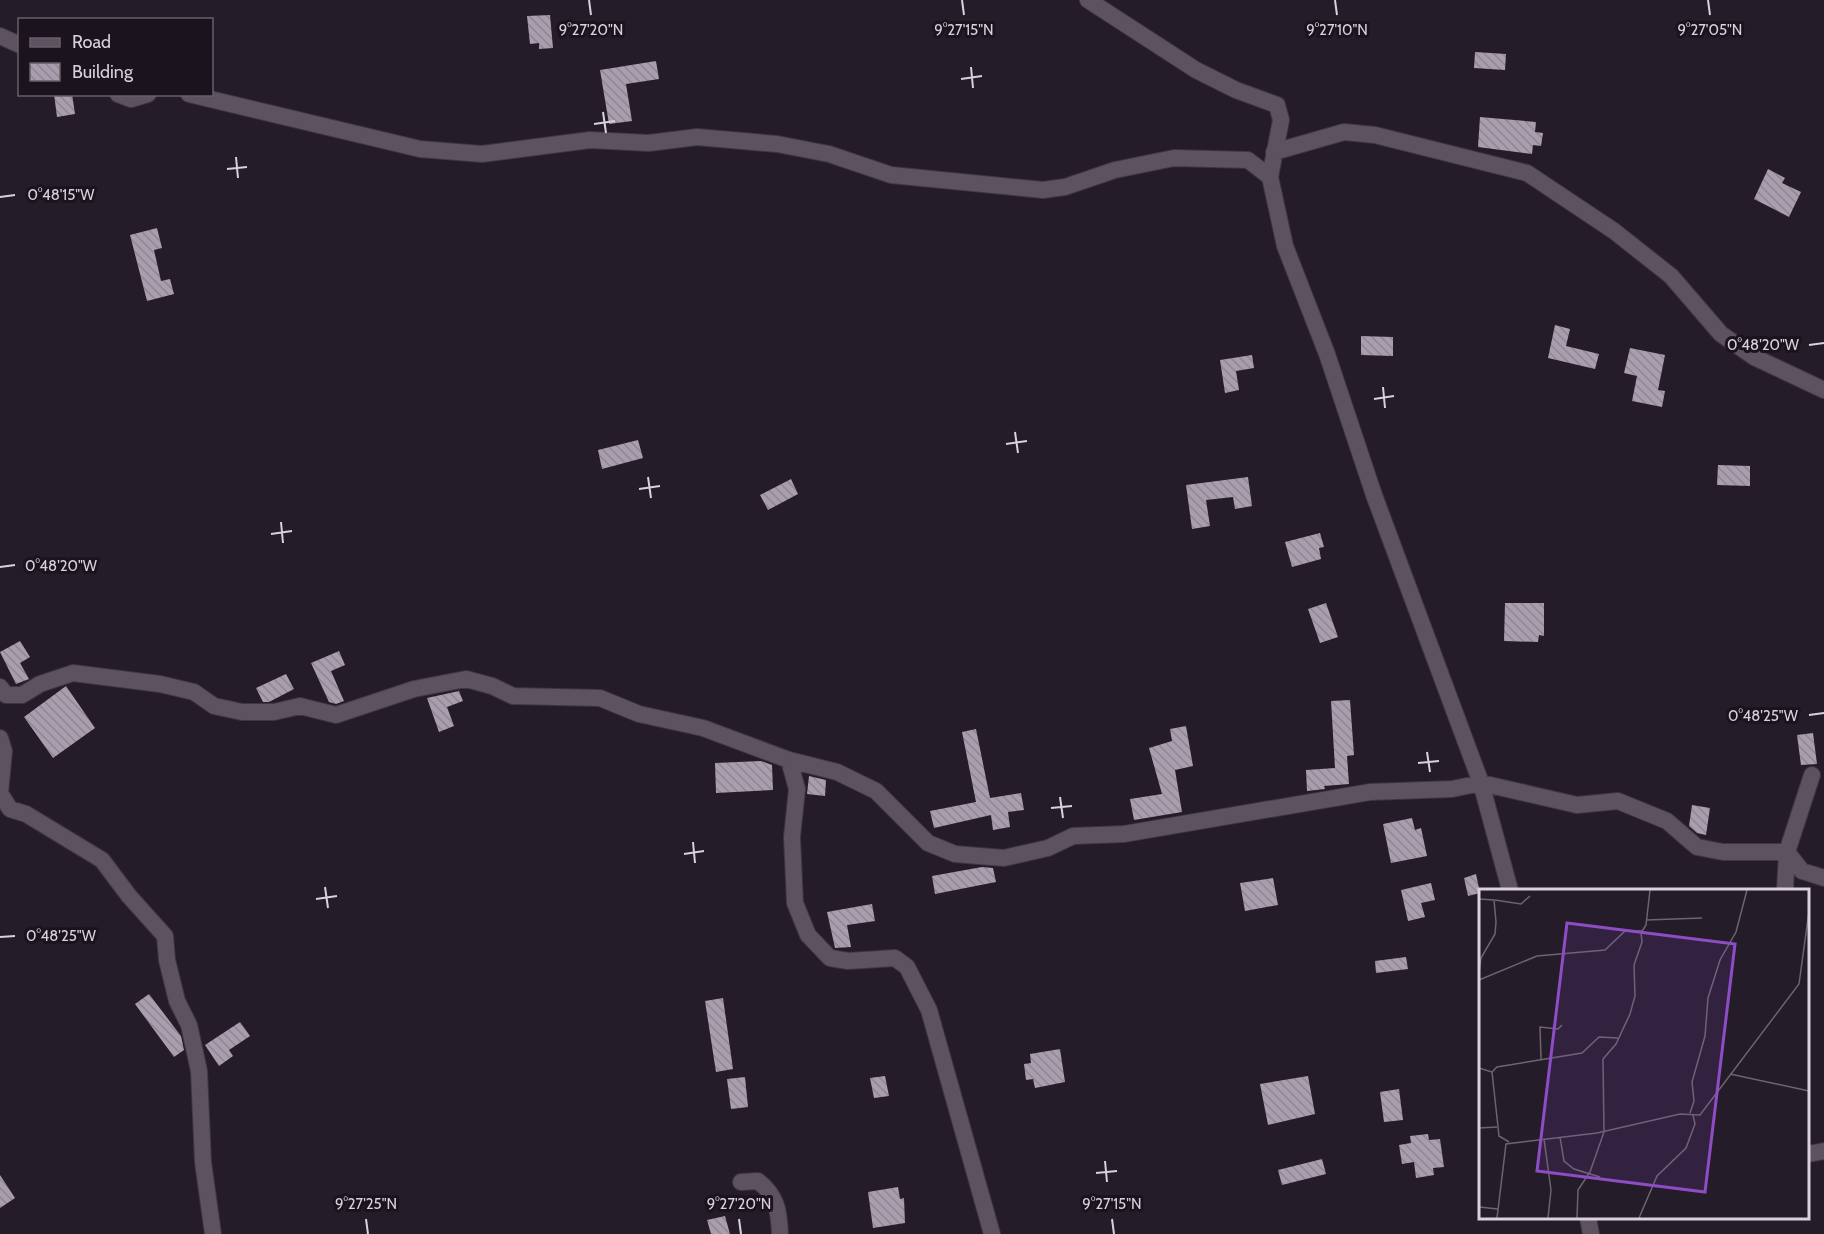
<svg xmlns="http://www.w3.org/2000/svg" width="1824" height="1234" viewBox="0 0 1824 1234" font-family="Cabin,sans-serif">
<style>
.building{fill:url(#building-back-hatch)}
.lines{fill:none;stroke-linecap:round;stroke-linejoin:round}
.minor-casing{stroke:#3e3741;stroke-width:18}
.minor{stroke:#5c5260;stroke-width:16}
.ticks{fill:none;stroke:#d8d2da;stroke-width:2}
.inset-road{fill:none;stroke:#6c656f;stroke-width:1.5}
.view{fill:#8e4dc4;fill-opacity:0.15;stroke:#8e4dc4;stroke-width:3}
.inset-edge{fill:none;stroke:#d8d2da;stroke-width:3}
.ticks-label{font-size:15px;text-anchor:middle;fill:#d8d2da;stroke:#1b131e;stroke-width:6;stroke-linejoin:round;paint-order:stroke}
</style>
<defs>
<pattern id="building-back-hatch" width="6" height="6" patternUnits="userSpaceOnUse" patternTransform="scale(1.5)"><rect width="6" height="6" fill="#a99eae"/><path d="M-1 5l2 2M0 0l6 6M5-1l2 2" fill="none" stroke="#8f8693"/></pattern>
</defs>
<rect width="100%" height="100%" fill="#241c28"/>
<path class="building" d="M550,15L553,48L539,49V43L530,44L527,16Z
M1475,52L1506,54L1505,70L1474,68Z
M656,61L659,79L626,84L632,121L609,124L600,70Z
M54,94H72L75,114L57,117Z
M1480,117L1536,122L1535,132L1543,133L1541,146L1533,145L1532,154L1478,147Z
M1768,169L1785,178L1782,183L1801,192L1789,217L1754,199Z
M157,228L162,248L154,250L161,281L170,279L174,294L147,301L130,235Z
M1555,325L1570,329L1566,346L1599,354L1595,369L1548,358Z
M1361,336L1393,337V356L1361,355Z
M1630,348L1665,355L1658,390L1665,391L1662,407L1632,401L1637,376L1624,373Z
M1252,355L1254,368L1236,371L1239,390L1225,393L1220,360Z
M638,440L643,458L602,469L598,450Z
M1718,465L1750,466V486L1717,485Z
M1248,477L1252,506L1235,509L1233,497L1206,500L1210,526L1192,529L1186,485Z
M791,479L798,494L768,510L760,495Z
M1320,533L1324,547L1319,548L1321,559L1292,567L1285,542Z
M1326,603L1338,637L1320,643L1308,609Z
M1505,603H1544V636L1539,635L1538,642L1504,641Z
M20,641L30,657L20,663L29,679L16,684L0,652Z
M339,651L345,665L331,671L344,701L336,704L329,702L311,663Z
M286,674L294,689L269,702H263L256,688Z
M66,686L95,728L53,758L24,717Z
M459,691L463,701L447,707L454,726L439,732L427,698Z
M1350,700L1354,755L1347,756L1349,784L1324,786L1325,789L1307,791L1306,770L1335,768L1331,701Z
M1186,726L1193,766L1175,770L1182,812L1134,820L1130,799L1162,794L1149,748L1172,741L1170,729Z
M976,729L990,798L1021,793L1024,810L1008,812L1010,827L993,830L991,815L934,828L930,811L976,802L962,732Z
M1813,733L1817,764L1801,765L1797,735Z
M761,761L772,765L773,790L716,793L715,763Z
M809,776L826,780L825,796L807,794Z
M1692,805L1710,808L1706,835L1697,833L1689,826Z
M1412,818L1415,830L1421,828L1427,856L1391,863L1383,824Z
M982,867L993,868L996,882L935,894L932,876Z
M1476,874L1480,893L1468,896L1464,878Z
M1273,878L1278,905L1245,911L1240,883Z
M1431,883L1435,900L1421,903L1425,917L1408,921L1401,890Z
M872,904L875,921L847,925L851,947L835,948L827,912Z
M1406,957L1408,969L1376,973L1375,961Z
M149,994L181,1036L184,1050L174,1057L135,1004Z
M723,998L733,1069L716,1072L705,1001Z
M240,1022L250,1036L229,1050L233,1056L219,1066L205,1045Z
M1060,1049L1065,1082L1035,1088L1033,1079L1026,1080L1024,1064L1031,1063L1030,1054Z
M885,1076L889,1096L874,1098L870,1078Z
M1308,1076L1315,1114L1268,1125L1260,1084Z
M745,1077L748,1107L731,1109L727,1079Z
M1399,1089L1403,1120L1384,1122L1380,1092Z
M1428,1134L1429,1140L1440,1139L1444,1167L1433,1168L1434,1175L1416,1178L1414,1162L1402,1164L1399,1145L1411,1143L1410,1136Z
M1322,1159L1326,1174L1282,1185L1278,1170Z
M0,1175L15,1198L0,1208Z
M898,1187L900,1199L904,1198L905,1223L873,1228L868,1192Z
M725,1216L730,1234H711L707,1220Z"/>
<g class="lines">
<g class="minor-casing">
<path id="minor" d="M1088,0L1196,70L1236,90L1277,105L1281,120L1270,177L1285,246L1327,354L1374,495L1481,783L1510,890
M0,36L20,45
M118,94L131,99L148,94
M189,94L420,149L482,154L590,140L649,143L697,137L777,144L829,154L891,175L1043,190L1065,187L1115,170L1174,158L1248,160L1270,177
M1274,152L1344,132L1375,135L1527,173L1614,231L1671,276L1721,334L1754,357L1824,390
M0,687L6,695H22L40,684L73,673L160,684L194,692L214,706L242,712H274L300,706L336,715L414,689L466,679L492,686L513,696L600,698L639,714L703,728L789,760L837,772L876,791L928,843L955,854L1004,858L1048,848L1073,836L1124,834L1370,792L1452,789L1481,783L1577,805L1618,801L1667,821L1697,847L1723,852H1787L1802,871L1824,878
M0,738L4,751L0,793L10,809L26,814L102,860L129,896L165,936L167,960L177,1001L189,1025L199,1071L203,1162L213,1234
M789,760L797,789L792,837L795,903L808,935L830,958L848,961L895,958L907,967L929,1010L992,1234
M1785,890L1787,852L1812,775
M1808,1154L1824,1151
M741,1182L758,1181C777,1196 779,1211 780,1234
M1588,1218L1591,1234"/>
</g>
<use href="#minor" class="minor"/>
</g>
<path class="ticks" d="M589,0L591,15M962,0L964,15M1335,0L1337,15M1708,0L1710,15M971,67L973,88M961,79L982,76M603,112L606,133M594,124L615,121M236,157L238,178M227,169L247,167M0,197L15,195M1809,345L1824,343M1383,387L1385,408M1374,399L1394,396M1015,432L1018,453M1006,444L1027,441M648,477L651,498M639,489L660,486M281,522L283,543M271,534L292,531M0,567L15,565M1809,715L1824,713M1427,752L1430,772M1418,763L1439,761M1060,797L1063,818M1051,808L1072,806M693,842L695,863M684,854L704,851M325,887L328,908M316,899L337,896M0,937L15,936M1105,1161L1107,1182M1096,1173L1117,1171M366,1219L368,1234M739,1219L741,1234M1112,1219L1114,1234"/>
<g transform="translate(1479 889)">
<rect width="330" height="330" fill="#241c28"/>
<path class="inset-road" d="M0,10L15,11L17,33L16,45L2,69L0,83M16,11L42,15L51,7M167,31L223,29M0,91L58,67L126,61L146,42H164M62,170L61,138L79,140L83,136M0,179L13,183L20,247L30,253M13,183L18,178L103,164L120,148L139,149M251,185L330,202M211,224L215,212L213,193L226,147L229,109L241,71L257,43L268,1M0,239L18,238M81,248L85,272L95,280L121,288M65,250L72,301L69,329M0,318L19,320M18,329L27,255L118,244L201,225L221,226L320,95L330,22M98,329L99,301L111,283L125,243L124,170L137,155L151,125L156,107L155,76L163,53L162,44L167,36L171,1M160,329L178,287L207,259L216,235L214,226"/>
<path class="view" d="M88,34L256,55L226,303L58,282Z"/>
<rect width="330" height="330" class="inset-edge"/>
</g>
<g class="ticks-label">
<text x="591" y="35">9°27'20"N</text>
<text x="964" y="35">9°27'15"N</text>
<text x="1337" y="35">9°27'10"N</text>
<text x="1710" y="35">9°27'05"N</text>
<text x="61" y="200">0°48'15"W</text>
<text x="1763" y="350">0°48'20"W</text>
<text x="61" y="571">0°48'20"W</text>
<text x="1763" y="721">0°48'25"W</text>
<text x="61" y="941">0°48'25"W</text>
<text x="366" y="1209">9°27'25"N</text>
<text x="739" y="1209">9°27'20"N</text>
<text x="1112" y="1209">9°27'15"N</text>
</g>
<rect x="18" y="18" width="195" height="78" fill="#1b131e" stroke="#675f69" stroke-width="1.5"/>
<rect x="30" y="38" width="30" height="9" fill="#5c5260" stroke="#675f69" stroke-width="1.5"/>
<text x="72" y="48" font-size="18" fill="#d8d2da">Road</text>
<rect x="30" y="63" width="30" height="18" fill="url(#building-back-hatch)" stroke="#675f69" stroke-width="1.5"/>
<text x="72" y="78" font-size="18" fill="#d8d2da">Building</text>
</svg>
